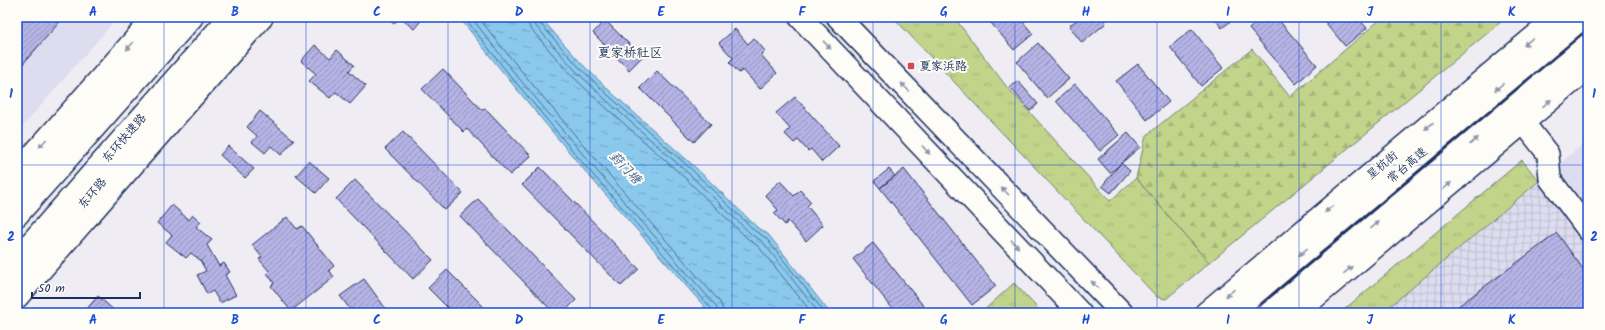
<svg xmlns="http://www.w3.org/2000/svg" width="1605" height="330" viewBox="0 0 1605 330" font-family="Kalam,'LXGW WenKai TC',sans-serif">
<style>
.built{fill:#dedcef}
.industrial{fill:url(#industrial-grid)}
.grass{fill:url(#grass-tufts);stroke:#6e8274}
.forest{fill:url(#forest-firs);stroke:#6e8274}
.water{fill:url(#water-ripples);stroke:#5e8bb3}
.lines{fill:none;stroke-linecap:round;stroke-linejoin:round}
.shore{stroke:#486d97;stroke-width:1}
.building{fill:url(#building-hatch);stroke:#1b2f5e}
.minor-casing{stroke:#1b2f5e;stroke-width:24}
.major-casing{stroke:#1b2f5e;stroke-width:25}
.highway-casing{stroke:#1b2f5e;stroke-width:25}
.minor{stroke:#fdfcf7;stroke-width:21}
.major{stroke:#fdfcf7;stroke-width:22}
.highway{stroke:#fdfcf7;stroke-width:22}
.oneway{fill:#8c96aa}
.grid{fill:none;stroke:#1d4ed8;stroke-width:1;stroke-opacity:0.55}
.poi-dot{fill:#d1495b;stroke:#fdfcf7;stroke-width:1.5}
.labels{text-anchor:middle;stroke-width:4;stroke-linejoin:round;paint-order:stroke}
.poi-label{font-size:12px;fill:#1b2f5e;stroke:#fdfcf7;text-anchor:start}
.street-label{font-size:12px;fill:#1b2f5e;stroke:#fdfcf7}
.neighbourhood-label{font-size:13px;fill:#1b2f5e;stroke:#fdfcf7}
.water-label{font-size:13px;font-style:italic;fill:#3d5d89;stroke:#fdfcf7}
.neatline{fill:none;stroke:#1d4ed8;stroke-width:1.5}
.grid-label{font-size:13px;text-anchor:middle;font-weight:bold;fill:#1d4ed8}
</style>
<defs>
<pattern id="industrial-grid" width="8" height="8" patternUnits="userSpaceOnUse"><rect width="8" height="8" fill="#dedcef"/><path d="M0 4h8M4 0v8" fill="none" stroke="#bebdcf"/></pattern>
<pattern id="grass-tufts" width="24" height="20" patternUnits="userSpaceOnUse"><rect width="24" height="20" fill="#c2d489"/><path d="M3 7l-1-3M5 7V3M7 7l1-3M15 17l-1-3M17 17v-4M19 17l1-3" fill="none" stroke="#a6b679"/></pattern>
<pattern id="forest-firs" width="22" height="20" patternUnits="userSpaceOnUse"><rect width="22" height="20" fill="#c2d489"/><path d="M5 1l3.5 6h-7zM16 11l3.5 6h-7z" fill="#a6b679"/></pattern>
<pattern id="water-ripples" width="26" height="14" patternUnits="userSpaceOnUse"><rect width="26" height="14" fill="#8bc9ec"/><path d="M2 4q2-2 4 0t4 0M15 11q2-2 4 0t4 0" fill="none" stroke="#71a4c2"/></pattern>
<pattern id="building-hatch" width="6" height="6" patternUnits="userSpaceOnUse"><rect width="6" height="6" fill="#b6b3e5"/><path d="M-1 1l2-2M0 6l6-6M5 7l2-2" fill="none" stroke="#9392bd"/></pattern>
</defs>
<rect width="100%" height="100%" fill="#efedf3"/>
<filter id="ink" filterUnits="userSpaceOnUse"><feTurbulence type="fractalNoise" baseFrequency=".025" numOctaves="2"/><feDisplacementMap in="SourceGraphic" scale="8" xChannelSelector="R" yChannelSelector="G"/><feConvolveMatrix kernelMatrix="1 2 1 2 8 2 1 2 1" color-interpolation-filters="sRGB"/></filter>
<g filter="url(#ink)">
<path class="built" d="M17,17H118L17,133Z
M1588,140V248L1539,181Z"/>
<path class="industrial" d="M1539,181L1588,248V313H1382Z"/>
<path class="grass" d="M893,17H922L924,20L929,17H954L1006,86L1110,201L1136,178L1209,263L1166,299L1157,297Z
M1522,160L1539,181L1382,313H1340Z
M1014,283L1042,313H981Z"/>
<path class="forest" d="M1383,17H1507L1209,263L1136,178L1146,136L1252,49L1290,97Z"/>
<path class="water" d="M459,17H540L581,63L612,93L694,166L758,228L768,234L830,313H710L584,170L505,75Z"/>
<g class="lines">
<path class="shore" d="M464,17L508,73L587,168L712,309L713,313
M471,17L512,70L591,164L716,306L718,313
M478,17C555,115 638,208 720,302L724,313
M526,17L530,28L570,74L602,104L684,177L748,239L758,246L812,313
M532,17L535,25L574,69L605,99L688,173L752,235L762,241L819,313
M537,17L538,21L578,66L609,96L691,169L755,231L766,238L825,313"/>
</g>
<path class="building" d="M17,17H64L21,66L17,67Z
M386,17H424L414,29L399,17L394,24Z
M986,17H1019L1033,34L1014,50Z
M1080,17H1102L1106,23L1082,43L1069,26Z
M1213,17H1236L1222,28Z
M1262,17H1276L1317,65L1296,84L1249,29Z
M1321,17H1357L1367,28L1345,46Z
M605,20L642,57L629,70L593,33Z
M735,29L748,44L754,38L765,51L761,55L777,73L760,89L743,70L739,73L729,62L733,58L719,43Z
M1192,29L1223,68L1201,86L1170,47Z
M1038,43L1069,79L1047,98L1017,62Z
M315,45L330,58L337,50L354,65L349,71L366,86L350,104L336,92L330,98L309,81L316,74L301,61Z
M1138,64L1169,102L1147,120L1116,81Z
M443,69L482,110L485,108L531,156L510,175L467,129L464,132L422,89Z
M657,71L711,124L694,142L640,88Z
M1018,81L1038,104L1030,111L1010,87Z
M1075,84L1119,135L1100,151L1056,101Z
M795,97L839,146L822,162L811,149L808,151L798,140L794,143L785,134L790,129L776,113Z
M260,111L294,140L281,155L271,146L265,153L252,142L257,136L247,127Z
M403,132L463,193L445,210L385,149Z
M1128,133L1140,147L1110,173L1098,159Z
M228,146L254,169L245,178L220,155Z
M309,161L329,178L316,193L296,176Z
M1121,163L1130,171L1111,193L1102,186Z
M540,167L639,269L621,286L522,185Z
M889,169L895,176L880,188L874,181Z
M904,169L996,286L972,305L880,188Z
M355,180L433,260L413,279L336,199Z
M780,181L794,196L800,190L811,202L807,206L823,225L806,241L788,221L785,225L774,213L778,210L765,195Z
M478,199L576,300L563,313H554L460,216Z
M172,205L189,220L193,215L201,222L196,227L212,240L207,245L219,266L224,263L230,272L225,275L236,295L220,303L213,291L207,294L197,275L206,271L200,260L191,253L186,258L166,242L172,235L157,223Z
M287,217L297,229L302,226L334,266L329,270L334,277L291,311L271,286L274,283L267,273L269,271L259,259L262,257L252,245Z
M1557,233L1588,276V313H1449Z
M873,243L929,313H896L853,259Z
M447,270L490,313H453L428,288Z
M364,279L389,313H353L340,296Z
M98,296L117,313H83Z
M126,309L131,313H122Z
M682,309L686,313H677Z"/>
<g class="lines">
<g class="minor-casing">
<path id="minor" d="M1523,122L1548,154L1550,179L1588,230"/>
</g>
<g class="major-casing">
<path id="major" d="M800,17L1080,313
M838,17L1122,313
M17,194L174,17
M17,278L246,17
M1206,313L1558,17
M1296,313L1588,68"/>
</g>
<g class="highway-casing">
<path id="highway" d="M17,173L155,17
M17,215L192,17
M17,259L230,17
M17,297L262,17
M1231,313L1583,17
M1270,313L1588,45"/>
</g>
<use href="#minor" class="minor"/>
<use href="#major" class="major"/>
<use href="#highway" class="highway"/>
</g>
<defs><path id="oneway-solid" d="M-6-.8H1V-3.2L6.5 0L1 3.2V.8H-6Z"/></defs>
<g class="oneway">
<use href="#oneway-solid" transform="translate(1528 42) rotate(140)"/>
<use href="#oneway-solid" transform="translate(827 45) rotate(47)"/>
<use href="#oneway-solid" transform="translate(130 46) rotate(132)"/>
<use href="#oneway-solid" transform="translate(905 87) rotate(-134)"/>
<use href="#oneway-solid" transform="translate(1499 87) rotate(140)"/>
<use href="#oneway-solid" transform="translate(1547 103) rotate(-40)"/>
<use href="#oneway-solid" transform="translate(1429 126) rotate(140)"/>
<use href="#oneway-solid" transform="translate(1474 141) rotate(-40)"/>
<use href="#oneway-solid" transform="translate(43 143) rotate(132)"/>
<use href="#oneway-solid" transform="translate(926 150) rotate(47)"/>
<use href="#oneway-solid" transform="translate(1447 186) rotate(-40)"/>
<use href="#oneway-solid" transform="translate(1005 191) rotate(-134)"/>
<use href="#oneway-solid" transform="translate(1329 209) rotate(140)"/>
<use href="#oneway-solid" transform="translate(1375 225) rotate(-40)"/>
<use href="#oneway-solid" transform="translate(1015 244) rotate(47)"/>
<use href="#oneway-solid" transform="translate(1303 252) rotate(140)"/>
<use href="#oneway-solid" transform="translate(1348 270) rotate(-40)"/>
<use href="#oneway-solid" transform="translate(1095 285) rotate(-134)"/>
<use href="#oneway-solid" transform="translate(1230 293) rotate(140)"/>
</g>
</g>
<path class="grid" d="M164,17V313M306,17V313M448,17V313M590,17V313M732,17V313M873,17V313M1015,17V313M1157,17V313M1299,17V313M1441,17V313M17,165H1588"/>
<rect class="poi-dot" x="907" y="62" width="8" height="8" rx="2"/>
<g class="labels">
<g class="poi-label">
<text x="919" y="70">夏家浜路</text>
</g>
<g class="street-label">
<text transform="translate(124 138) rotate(-49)" y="4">东环快速路</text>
<text transform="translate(1382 165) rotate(-40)" y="4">星杭街</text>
<text transform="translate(1407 165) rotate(-40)" y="4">常台高速</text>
<text transform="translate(92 193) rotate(-49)" y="4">东环路</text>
</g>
<g class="neighbourhood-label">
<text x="630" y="57">夏家桥社区</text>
</g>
<g class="water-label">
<text transform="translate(626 167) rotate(47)" y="5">葑门塘</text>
</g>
</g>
<rect width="1605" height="330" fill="none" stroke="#fdfcf7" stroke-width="44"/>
<path d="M32 292v6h108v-6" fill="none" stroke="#1b2f5e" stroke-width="2"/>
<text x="38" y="292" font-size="12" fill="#1b2f5e" stroke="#fdfcf7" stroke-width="3" paint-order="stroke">50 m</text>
<rect x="22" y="22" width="1561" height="286" class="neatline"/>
<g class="grid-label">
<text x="93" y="16">A</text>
<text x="235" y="16">B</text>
<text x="377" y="16">C</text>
<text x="519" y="16">D</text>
<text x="661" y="16">E</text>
<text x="802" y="16">F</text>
<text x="944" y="16">G</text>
<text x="1086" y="16">H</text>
<text x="1228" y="16">I</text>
<text x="1370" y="16">J</text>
<text x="1512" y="16">K</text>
<text x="11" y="98">1</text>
<text x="1594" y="98">1</text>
<text x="11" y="241">2</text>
<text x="1594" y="241">2</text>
<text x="93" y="324">A</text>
<text x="235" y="324">B</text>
<text x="377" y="324">C</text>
<text x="519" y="324">D</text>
<text x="661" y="324">E</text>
<text x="802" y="324">F</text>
<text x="944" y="324">G</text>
<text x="1086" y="324">H</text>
<text x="1228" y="324">I</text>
<text x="1370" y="324">J</text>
<text x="1512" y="324">K</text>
</g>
</svg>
